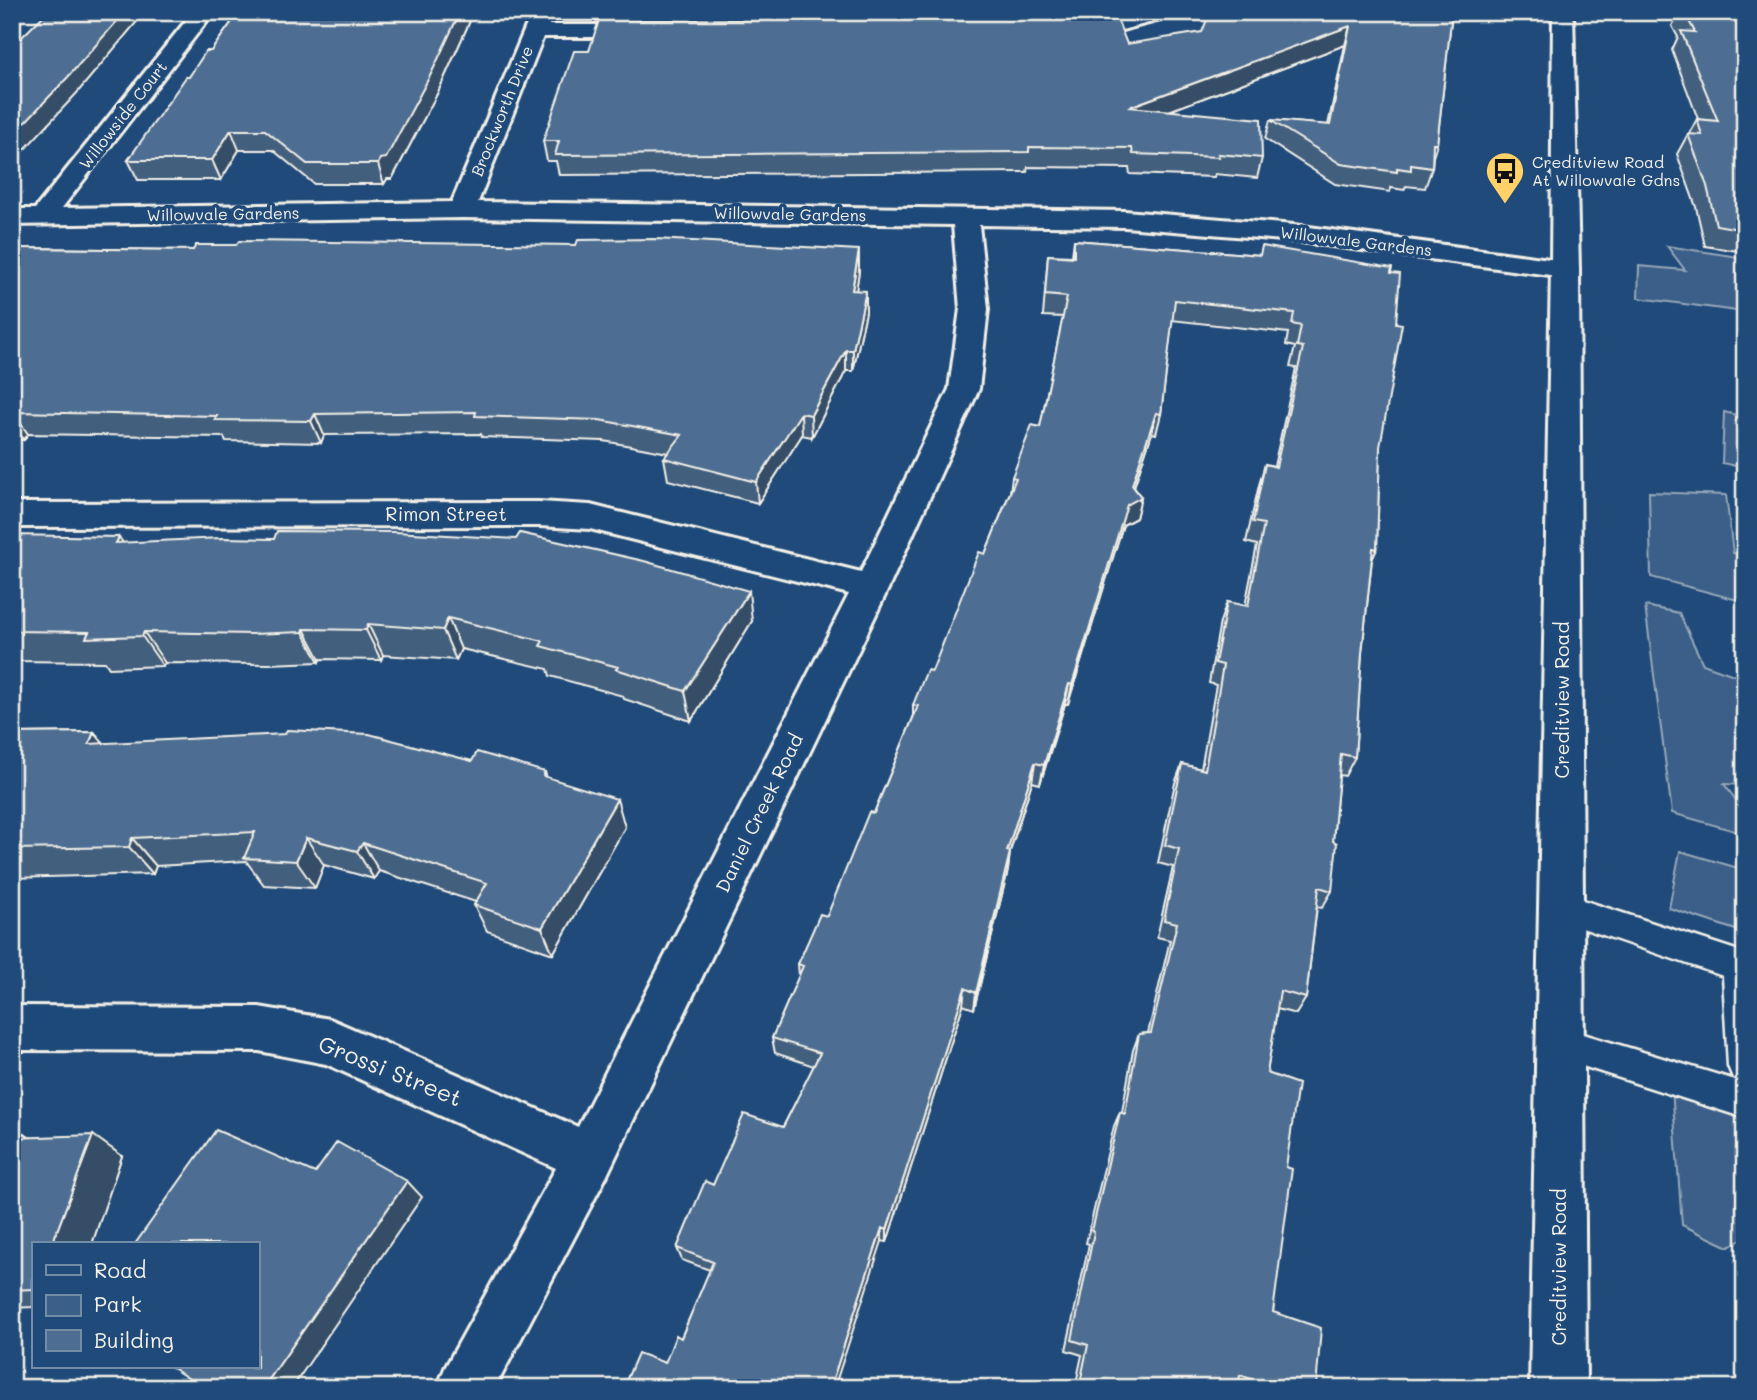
<svg xmlns="http://www.w3.org/2000/svg" width="1757" height="1400" viewBox="0 0 1757 1400" font-family="Mali,sans-serif">
<style>
.green{fill:#3a5f88;stroke:#97a8b8;stroke-width:2}
.lines{fill:none;stroke-linecap:round;stroke-linejoin:round}
.service-casing{stroke:#f4f1e8;stroke-width:5}
.minor-casing{stroke:#f4f1e8;stroke-width:6}
.secondary-casing{stroke:#f4f1e8;stroke-width:6}
.service{fill:#1f4a7a;fill-rule:evenodd}
.minor{fill:#1f4a7a;fill-rule:evenodd}
.secondary{fill:#1f4a7a;fill-rule:evenodd}
.wall{fill:#425f7e;stroke:#f4f1e8;stroke-width:2}
.shaded-wall{fill:#364d66;stroke:#f4f1e8;stroke-width:2}
.building{fill:#4d6e92;stroke:#f4f1e8;stroke-width:2}
.labels{text-anchor:middle;stroke-width:7;stroke-linejoin:round;paint-order:stroke}
.far-street-label{font-size:16px;fill:#f4f1e8;stroke:#1f4a7a}
.far-poi-label{font-size:16px;fill:#f4f1e8;stroke:#1f4a7a;text-anchor:start}
.street-label{font-size:19px;fill:#f4f1e8;stroke:#1f4a7a}
.near-street-label{font-size:23px;fill:#f4f1e8;stroke:#1f4a7a}
</style>
<rect width="100%" height="100%" fill="#1f4a7a"/>
<filter id="ink" filterUnits="userSpaceOnUse"><feTurbulence type="fractalNoise" baseFrequency=".0143" numOctaves="2"/><feDisplacementMap in="SourceGraphic" scale="14" xChannelSelector="R" yChannelSelector="G"/><feConvolveMatrix kernelMatrix="1 2 1 2 8 2 1 2 1" color-interpolation-filters="sRGB"/></filter>
<g filter="url(#ink)">
<path class="green" d="M1667,246L1745,258V312L1638,298L1639,266L1685,270Z
M1724,412L1745,417V468L1722,463Z
M1649,492L1726,495L1733,553L1745,555V602L1651,577Z
M1645,606L1679,613L1703,664L1745,679V785L1724,784L1745,812V834L1672,813Z
M1680,851L1745,870V933L1669,908Z
M1671,1075L1745,1121V1237L1729,1247L1682,1225Z"/>
<g class="lines">
<g class="service-casing">
<path id="service" d="M1561,893L1745,953V1083L1733,1078L1728,1066L1723,976L1550,917L1545,907L1550,897Z
M1560,1027L1745,1083V1118L1548,1055L1543,1043L1548,1031Z"/>
</g>
<g class="minor-casing">
<path id="minor" d="M193,12H214L62,208L452,202L532,12H553L549,25H646L654,26L657,31L654,36L646,37H543L478,202L1125,211L1294,225L1565,261L1575,263L1579,269L1575,275L1565,277L1294,241L1125,227L979,225L988,309L979,389L889,587L607,1175L495,1388H437L445,1368L556,1168L326,1064L259,1051L12,1050V1006L259,1007L330,1019L578,1127L849,594L590,529L539,526L12,527V503L539,502L590,505L861,572L949,389L960,309L953,225L462,218L12,225V209H35Z
M1143,12H1165L1160,20L1118,31L1066,35L1058,34L1055,29L1058,24L1066,23L1118,19Z"/>
</g>
<g class="secondary-casing">
<path id="secondary" d="M1553,12H1573L1579,269L1586,1388H1530L1551,269Z"/>
</g>
<use href="#service" class="service"/>
<use href="#minor" class="minor"/>
<use href="#secondary" class="secondary"/>
</g>
<path class="wall" d="M239,12H474L438,92L392,179H387L384,184H314L273,150H239L221,180H138L128,160L189,77L211,51Z
M604,12H1107L1106,16L1127,44L1452,12L1437,144L1433,157L1432,168L1425,188L1406,186L1404,190L1391,188L1390,192L1335,184L1265,139L1270,120L1328,125L1345,45L1169,111L1262,158L1257,178L1215,174L1214,177L1130,174L1129,168L1028,167L1027,172L559,175L556,161H547L543,141L605,20Z
M1679,12H1745V252L1705,246L1696,207L1677,154L1688,134H1689L1697,119H1698L1672,50L1678,37L1672,26Z
M1074,240L1260,255L1380,447L1377,549L1372,560L1362,653L1355,757L1345,776L1339,775L1333,841L1332,891L1322,908L1317,907L1306,998L1296,1014L1277,1009L1267,1073L1286,1167L1273,1312L1316,1388H1242L1239,1387L1238,1388H1075L1082,1355L1066,1350L1089,1244L1086,1243L1114,1126L1120,1112H1122L1133,1050L1139,1034L1148,1033L1170,940L1157,937L1173,867L1158,863L1175,783L1182,764L1201,769L1216,685L1209,683L1220,622L1227,602L1245,606L1257,545L1246,542L1259,485L1265,464L1274,466L1296,368L1290,367L1295,347L1286,345L1288,333L1172,320L1161,414L1156,434L1152,433L1134,487L1141,497L1136,518L1123,525L1068,704H1065L1040,784L1032,782L1010,852L1008,870L974,1009L963,1005L887,1242L882,1241L665,1363L681,1338L710,1270L682,1260L677,1248L713,1185L783,1127L814,1066L775,1053L772,1038L799,976L798,964L827,916L874,813L913,718V705L932,671L985,554L1010,492L1012,477L1040,427L1063,317L1043,316L1048,255L1072,256Z
M12,243L23,248L193,250H859V271L856,290L866,312L853,371H846L812,437L802,435L758,503L668,480L664,458L668,453L604,441L482,437L481,434L324,435L321,443L226,441L224,437L28,434L24,440H12Z
M12,535L124,543L752,621L691,721L624,699L623,696L550,676L548,669L461,649L456,660L383,655L381,660L320,659L319,662L269,664L165,663L163,666L109,668L105,662L12,661Z
M94,732L104,743L472,761L545,772L547,778L625,827L553,954L487,931L474,905L476,902L379,871L374,879L324,865L315,888L264,885L246,861L156,866L153,874L12,878V733Z
M12,1126L29,1137L122,1156L92,1244H33V1307L12,1308Z"/>
<path class="shaded-wall" d="M125,12H145L77,93L12,163V136Z
M460,12H474L438,92L392,179H387L384,184L378,164Z
M1097,12H1107L1106,17L1096,19Z
M1350,26L1345,45L1126,127L1129,107Z
M231,130L239,150L221,180L212,160Z
M859,250V271L853,311L852,290Z
M866,291V312L853,371V350Z
M846,350V371L812,437L811,415Z
M13,412L28,434L24,440L12,423Z
M801,413L802,435L758,503L756,482Z
M1156,413L1152,433L1128,504L1141,497L1136,518L1123,525L1068,704L1072,685L1132,485Z
M315,414L324,435L321,443L311,421Z
M119,537L140,567L116,543Z
M749,591L752,621L691,721L685,691Z
M448,618L461,649L456,660L443,630Z
M368,624L383,655L381,660L366,630Z
M304,629L320,659L319,662L303,632Z
M144,632L165,663L163,666L142,636Z
M1069,684L1065,704L1040,784L1044,765Z
M94,732L118,761L89,744Z
M1035,763L1032,782L1004,869L1007,851Z
M617,799L625,827L553,954L542,928Z
M132,838L156,866L153,874L129,847Z
M306,838L324,865L315,888L296,861Z
M363,843L379,871L374,879L357,851Z
M1010,852L1008,870L974,1009L976,993Z
M965,988L963,1005L887,1242V1230Z
M12,1126L33,1140L12,1152Z
M93,1135L122,1156L92,1244H52Z
M407,1181L422,1197L292,1388H263Z
M882,1228V1241L834,1388H830Z"/>
<path class="building" d="M47,12H125L68,77L12,136V47Z
M239,12H460L432,72L386,158L380,159L378,164H307L265,130H231L212,160H128L186,77H189L206,51H211Z
M1210,12H1452L1437,144L1433,143L1432,168L1411,165V170L1397,168V172L1341,164L1270,120L1330,125L1350,26L1129,107L1261,119L1262,158L1218,154L1219,157L1133,154L1132,148L1029,147V152L555,155L559,141H543L574,51H589L599,20L1098,18L1115,14L1127,44L1202,32Z
M1684,12H1745V230L1716,225L1707,186L1688,134L1702,135L1697,119L1718,121L1681,31L1695,32Z
M655,239L859,250L852,290L866,291L853,350H846L811,415L801,413L756,482L664,458L682,435L599,420L475,416L476,412L315,414L311,421L215,420L217,416L13,412L12,414V243L21,244L17,248L193,250L196,245H236L239,241L576,245L578,240Z
M1074,240L1260,255L1262,246L1392,268L1391,273L1400,274L1396,323L1402,324L1380,447L1377,549L1373,548L1362,653L1355,757L1341,754L1333,841L1337,843L1332,891L1319,887L1306,998L1280,991L1267,1073L1298,1084L1286,1167L1292,1169L1273,1312L1321,1328L1316,1388H1277L1240,1375L1238,1388H1079L1088,1345L1072,1340L1094,1232L1092,1231L1120,1112L1125,1114L1139,1034L1151,1033L1177,923L1164,920L1179,849L1165,845L1182,764L1205,770L1223,665L1215,663L1227,602L1248,606L1264,524L1253,522L1265,464L1276,467L1303,347L1297,346L1301,326L1292,324L1294,313L1175,300L1161,414L1156,413L1132,485L1141,497L1127,505L1072,685L1069,684L1044,765L1035,763L1007,851L1010,852L976,993L965,988L887,1230L882,1228L830,1388H623L638,1353L665,1363L676,1335L681,1338L713,1262L677,1248L705,1181L713,1185L744,1114L783,1127L820,1053L772,1038L803,966L798,964L820,914L827,916L869,812L874,813L918,706L913,705L927,670L932,671L979,552L985,554L1016,478L1012,477L1032,425L1040,427L1067,297L1045,295L1048,255L1074,257Z
M277,531L395,532L516,539L520,533L644,561L749,591L685,691L616,669L618,667L540,646L543,641L448,618L443,630L368,624L366,630L304,629L303,632L252,634L144,632L142,636L86,638L89,632L12,631V535L119,537L116,543L221,538L274,539Z
M287,730L369,734L472,761L477,752L545,772L543,776L617,799L542,928L474,905L487,883L363,843L357,851L306,838L296,861L244,858L255,832L132,838L129,847L12,849V733L94,732L89,744L285,734Z
M216,1130L315,1173L337,1142L407,1181L263,1388H203L171,1367H257V1244H135Z
M93,1135L52,1244H33V1289L12,1290V1138Z"/>
</g>
<defs>
<g id="bus-pin" transform="scale(2.0125)"><path d="M0 17L-7.5 6A9.5 9.5 0 1 1 7.5 6Z" fill="#ffd166" stroke="#1f4a7a"/><path d="M-5-6H5V4H4V6H2V4H-2V6H-4V4H-5ZM-3.5-4V0h7V-4ZM-3.5 1.2v1.5H-2V1.2ZM2 1.2v1.5H3.5V1.2Z" fill="#111"/></g>
</defs>
<g fill-rule="evenodd">
<use href="#bus-pin" x="1505" y="171"/>
</g>
<g class="labels">
<g class="far-street-label">
<text transform="translate(502 111) rotate(-68)" y="6">Brockworth Drive</text>
<text transform="translate(123 115) rotate(-52)" y="6">Willowside Court</text>
<text transform="translate(223 214) rotate(-1)" y="6">Willowvale Gardens</text>
<text transform="translate(790 214) rotate(1)" y="6">Willowvale Gardens</text>
<text transform="translate(1356 241) rotate(7)" y="6">Willowvale Gardens</text>
</g>
<g class="far-poi-label">
<text x="1532" y="168">Creditview Road<tspan x="1532" dy="18">At Willowvale Gdns</tspan></text>
</g>
<g class="street-label">
<text x="446" y="521">Rimon Street</text>
<text transform="translate(1562 700) rotate(-90)" y="7">Creditview Road</text>
<text transform="translate(759 813) rotate(-64)" y="7">Daniel Creek Road</text>
<text transform="translate(1559 1267) rotate(-90)" y="7">Creditview Road</text>
</g>
<g class="near-street-label">
<text transform="translate(390 1071) rotate(22)" y="8">Grossi Street</text>
</g>
</g>
<rect width="1757" height="1400" fill="none" stroke="#1f4a7a" stroke-width="42"/>
<rect x="21" y="21" width="1715" height="1358" fill="none" stroke="#f4f1e8" stroke-width="2.5" filter="url(#ink)"/>
<rect x="32" y="1242" width="228" height="126" fill="#1f4a7a" stroke="#748da6" stroke-width="2"/>
<rect x="46" y="1265" width="35" height="10" fill="#1f4a7a" stroke="#748da6" stroke-width="2"/>
<text x="94" y="1278" font-size="21" fill="#f4f1e8">Road</text>
<rect x="46" y="1295" width="35" height="21" fill="#3a5f88" stroke="#748da6" stroke-width="2"/>
<text x="94" y="1312" font-size="21" fill="#f4f1e8">Park</text>
<rect x="46" y="1330" width="35" height="21" fill="#4d6e92" stroke="#748da6" stroke-width="2"/>
<text x="94" y="1348" font-size="21" fill="#f4f1e8">Building</text>
</svg>
